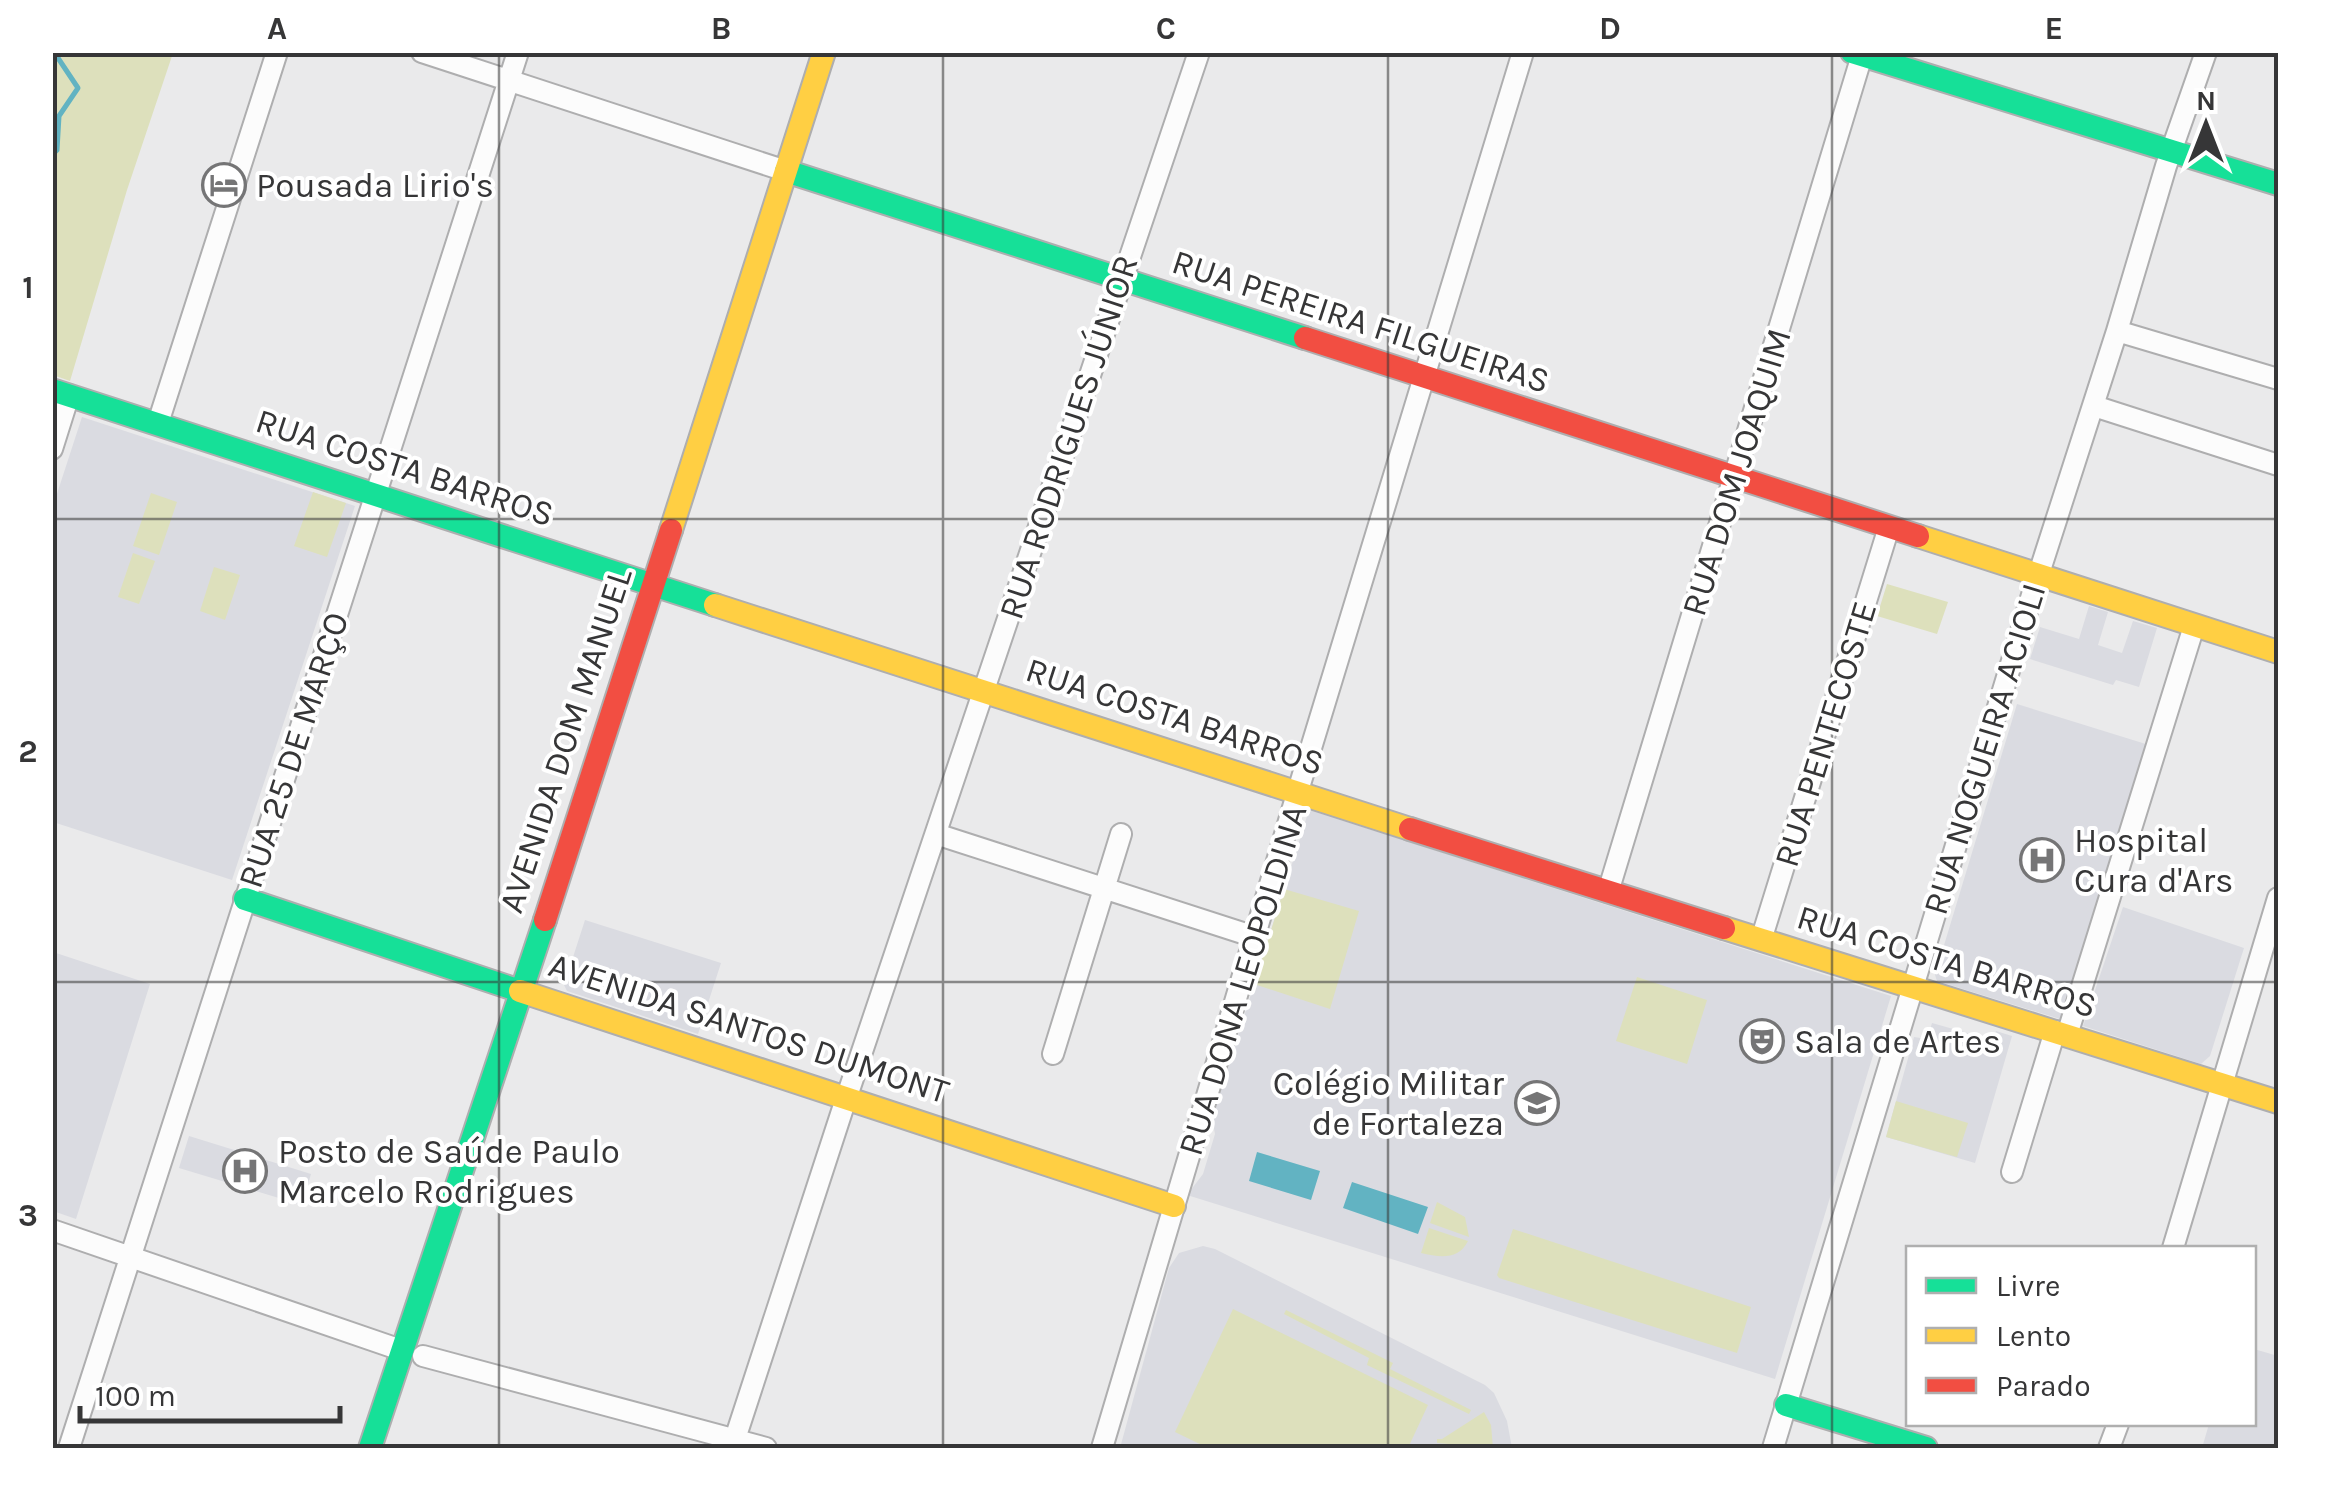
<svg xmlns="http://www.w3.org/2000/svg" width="2331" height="1501" viewBox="0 0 2331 1501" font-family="Karla,sans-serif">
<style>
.built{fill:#dadbe1}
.green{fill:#dde0bc}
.water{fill:#62b3c2}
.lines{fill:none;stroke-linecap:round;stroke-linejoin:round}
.stream{stroke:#62b3c2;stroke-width:5}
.street-casing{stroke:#aeaeaf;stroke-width:24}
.fast-casing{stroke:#aeaeaf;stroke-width:26}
.slow-casing{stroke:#aeaeaf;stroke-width:26}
.jam-casing{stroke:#aeaeaf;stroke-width:26}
.street{stroke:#fcfcfc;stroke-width:20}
.fast{stroke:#16e098;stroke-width:22}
.slow{stroke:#ffcf43;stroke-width:22}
.jam{stroke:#f24e42;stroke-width:22}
.grid{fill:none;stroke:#363637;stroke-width:2.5;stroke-opacity:0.55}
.labels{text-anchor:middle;stroke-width:8;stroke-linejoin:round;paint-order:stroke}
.poi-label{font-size:35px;fill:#363637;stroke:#fff;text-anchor:start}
.street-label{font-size:35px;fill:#363637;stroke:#fff}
.neatline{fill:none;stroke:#363637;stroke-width:4}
.grid-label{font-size:32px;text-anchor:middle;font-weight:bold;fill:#363637}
</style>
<rect width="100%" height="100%" fill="#eaeaeb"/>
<path class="built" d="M82,417L355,506L232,880L53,822L52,688L57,675L52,673L53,506Z
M2089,606L2108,612L2098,645L2122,653L2133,621L2157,628L2139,687L2116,680L2113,685L2030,659L2040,627L2079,639Z
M2017,704L2149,745L2066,1017L2060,1019L1937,981L1935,975Z
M1309,810L1891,996L1775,1379L1187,1195L1203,1174L1215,1134L1212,1118Z
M2123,907L2244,948L2210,1056L2201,1064L2083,1026Z
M585,920L721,963L698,1034L567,991L564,985Z
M53,952L150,984L76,1219L53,1211Z
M1932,1023L1992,1040L1996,1031L2012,1036L1975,1163L1886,1137L1914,1037L1927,1039Z
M189,1136L311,1174L302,1205L179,1168Z
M1203,1246L1215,1249L1485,1385L1494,1393L1507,1421L1512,1448H1120L1169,1268L1179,1253Z
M2254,1349L2278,1356V1448H2202L2209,1424H2254Z"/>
<path class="green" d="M53,53H173L127,190L70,381L53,375Z
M313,492L346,503L327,557L294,546Z
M151,493L177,502L159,555L133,546Z
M133,553L155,561L139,604L118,597Z
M214,567L240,575L225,620L200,611Z
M1887,584L1948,602L1937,634L1877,616Z
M1284,889L1359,911L1330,1009L1254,984Z
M1637,977L1707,1000L1687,1064L1616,1041Z
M1896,1101L1968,1123L1957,1157L1886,1137Z
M1437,1202L1465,1217L1469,1237L1430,1223Z
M1429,1228L1468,1241C1458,1261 1439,1257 1421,1253Z
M1513,1229L1751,1307L1737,1353L1499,1278L1497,1275Z
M1233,1309L1428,1405L1408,1448H1208L1175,1432Z
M1286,1310L1393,1363L1390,1369L1471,1410L1469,1414L1367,1365L1369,1358L1284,1314Z
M1484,1412L1491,1425L1493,1448L1437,1443V1439H1442Z"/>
<path class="water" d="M1257,1152L1320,1171L1311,1200L1249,1181Z
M1352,1182L1428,1207L1418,1234L1343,1208Z"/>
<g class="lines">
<path class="stream" d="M52,155L57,150L59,116L78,88L54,52"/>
<g class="street-casing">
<path id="street" d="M422,52L786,171
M2117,331L2278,379
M2094,406L2278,465
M158,423L277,52
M52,449L69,395
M936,834L1255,937
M1608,892L1863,52
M1761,940L1889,527
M2067,1035L2194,626
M1053,1054L1121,834
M2012,1172L2055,1031
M52,1230L401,1350
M2173,1248L2278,898
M423,1356L766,1448
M69,1448L518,52
M732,1448L842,1111L1199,52
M1102,1448L1297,794L1523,52
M1773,1448L2032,595L2117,331L2166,166L2206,52
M2109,1448L2118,1424"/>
</g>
<g class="fast-casing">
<path id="fast" d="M1852,52L2278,184
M786,171L1305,338
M52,390L715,605
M245,899L520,991
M1786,1405L1926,1448
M370,1448L545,920"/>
</g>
<g class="slow-casing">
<path id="slow" d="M671,530L824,52
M1918,536L2278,652
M715,605L1410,829
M1724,928L2278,1102
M520,991L1174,1206"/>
</g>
<g class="jam-casing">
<path id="jam" d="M1305,338L1918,536
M1410,829L1724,928
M545,920L671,530"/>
</g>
<use href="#street" class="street"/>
<use href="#fast" class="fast"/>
<use href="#slow" class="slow"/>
<use href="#jam" class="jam"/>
</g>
<path class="grid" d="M499,52V1448M943,52V1448M1388,52V1448M1832,52V1448M52,519H2278M52,982H2278"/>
<defs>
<g id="hotel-ring" transform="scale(2.25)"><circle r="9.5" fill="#fff" stroke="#757576" stroke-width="1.5"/><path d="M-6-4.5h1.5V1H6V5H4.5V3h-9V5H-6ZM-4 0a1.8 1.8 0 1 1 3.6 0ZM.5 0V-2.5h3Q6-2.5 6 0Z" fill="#757576"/></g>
<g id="hospital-ring" transform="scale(2.25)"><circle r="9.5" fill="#fff" stroke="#757576" stroke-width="1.5"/><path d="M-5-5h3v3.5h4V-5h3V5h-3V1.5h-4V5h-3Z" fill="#757576"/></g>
<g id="theatre-ring" transform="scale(2.25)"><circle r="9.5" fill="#fff" stroke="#757576" stroke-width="1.5"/><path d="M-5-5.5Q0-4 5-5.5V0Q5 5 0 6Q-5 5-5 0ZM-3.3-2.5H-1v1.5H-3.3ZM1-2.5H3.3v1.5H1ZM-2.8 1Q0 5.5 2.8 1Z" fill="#757576"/></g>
<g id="school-ring" transform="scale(2.25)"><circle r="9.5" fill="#fff" stroke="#757576" stroke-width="1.5"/><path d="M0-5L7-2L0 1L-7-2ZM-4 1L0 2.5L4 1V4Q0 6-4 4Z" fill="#757576"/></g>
</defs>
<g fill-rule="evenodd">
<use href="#hotel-ring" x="224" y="185"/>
<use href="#hospital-ring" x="2042" y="860"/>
<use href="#theatre-ring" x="1762" y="1041"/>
<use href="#school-ring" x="1537" y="1103"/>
<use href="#hospital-ring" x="245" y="1171"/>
</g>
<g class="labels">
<g class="poi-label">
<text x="256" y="197">Pousada Lirio's</text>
<text x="2074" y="852">Hospital<tspan x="2074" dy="40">Cura d'Ars</tspan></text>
<text x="1794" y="1053">Sala de Artes</text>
<text x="1504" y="1095" text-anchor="end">Colégio Militar<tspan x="1504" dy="40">de Fortaleza</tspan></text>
<text x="278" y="1163">Posto de Saúde Paulo<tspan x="278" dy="40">Marcelo Rodrigues</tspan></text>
</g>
<g class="street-label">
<text transform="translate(1361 321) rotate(18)" y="12">RUA PEREIRA FILGUEIRAS</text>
<text transform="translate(1068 437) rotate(-72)" y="12">RUA RODRIGUES JÚNIOR</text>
<text transform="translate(405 467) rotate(18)" y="12">RUA COSTA BARROS</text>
<text transform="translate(1736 472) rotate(-73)" y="12">RUA DOM JOAQUIM</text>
<text transform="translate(1175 716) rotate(18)" y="12">RUA COSTA BARROS</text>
<text transform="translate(1825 734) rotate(-73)" y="12">RUA PENTECOSTE</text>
<text transform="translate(565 740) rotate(-72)" y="12">AVENIDA DOM MANUEL</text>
<text transform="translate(1984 749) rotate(-73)" y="12">RUA NOGUEIRA ACIOLI</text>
<text transform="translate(293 750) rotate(-72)" y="12">RUA 25 DE MARÇO</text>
<text transform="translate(1947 961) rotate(17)" y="12">RUA COSTA BARROS</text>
<text transform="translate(1242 980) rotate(-73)" y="12">RUA DONA LEOPOLDINA</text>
<text transform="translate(749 1028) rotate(18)" y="12">AVENIDA SANTOS DUMONT</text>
</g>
</g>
<rect width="2331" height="1501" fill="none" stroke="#ffffff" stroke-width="110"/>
<rect x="1906" y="1246" width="350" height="180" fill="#ffffff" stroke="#afafaf" stroke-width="2.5"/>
<rect x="1926" y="1278" width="50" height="15" fill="#16e098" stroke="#afafaf" stroke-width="2.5"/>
<text x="1996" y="1296" font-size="30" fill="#363637">Livre</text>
<rect x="1926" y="1328" width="50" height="15" fill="#ffcf43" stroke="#afafaf" stroke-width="2.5"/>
<text x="1996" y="1346" font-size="30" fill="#363637">Lento</text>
<rect x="1926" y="1378" width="50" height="15" fill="#f24e42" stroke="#afafaf" stroke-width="2.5"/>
<text x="1996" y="1396" font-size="30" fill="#363637">Parado</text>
<g transform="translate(2206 125)" stroke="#ffffff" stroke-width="8" paint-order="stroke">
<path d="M0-8L18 38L0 25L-18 38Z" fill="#363637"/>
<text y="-15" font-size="28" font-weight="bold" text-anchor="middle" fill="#363637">N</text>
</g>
<path d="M80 1406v15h260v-15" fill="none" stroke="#363637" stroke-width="5"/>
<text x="95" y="1406" font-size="30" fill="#363637" stroke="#ffffff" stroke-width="8" paint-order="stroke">100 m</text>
<rect x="55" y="55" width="2221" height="1391" class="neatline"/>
<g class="grid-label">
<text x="277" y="39">A</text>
<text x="721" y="39">B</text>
<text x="1166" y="39">C</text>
<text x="1610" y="39">D</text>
<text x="2054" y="39">E</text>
<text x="28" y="298">1</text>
<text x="28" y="762">2</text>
<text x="28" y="1226">3</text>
</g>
</svg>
